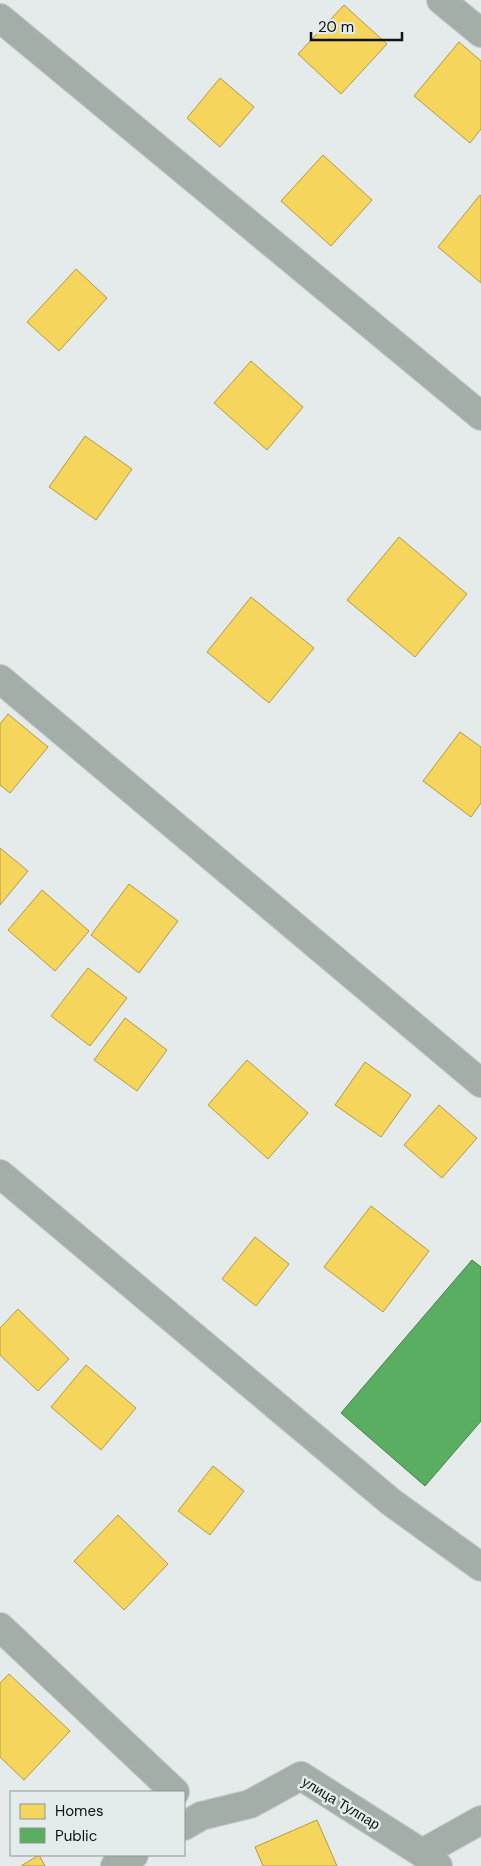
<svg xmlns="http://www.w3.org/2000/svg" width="481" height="1866" viewBox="0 0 481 1866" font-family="'DM Sans',sans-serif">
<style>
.homes{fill:#f6d55c;stroke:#b19b46}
.public{fill:#5aae61;stroke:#44804a}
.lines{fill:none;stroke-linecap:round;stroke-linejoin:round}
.minor-casing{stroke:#c4c7c7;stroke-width:30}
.minor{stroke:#a4aea9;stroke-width:28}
.labels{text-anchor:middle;stroke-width:5;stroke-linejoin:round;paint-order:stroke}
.street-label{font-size:14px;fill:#101313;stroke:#e3eceb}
</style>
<rect width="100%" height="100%" fill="#e5eaea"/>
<path class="homes" d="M344,5L387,44L341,94L298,54Z
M459,42L481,61V129L470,143L414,96Z
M220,78L254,107L220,147L187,118Z
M323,155L372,200L331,246L281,201Z
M480,195L481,196V283L438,247Z
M76,269L107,298L59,351L27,322Z
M251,361L303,407L267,450L214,403Z
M85,436L132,469L96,520L49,487Z
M399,537L467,594L415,657L347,600Z
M251,597L314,648L269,703L207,652Z
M8,714L48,747L10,793L0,785V724Z
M460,732L481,747V803L471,817L423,781Z
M0,848L28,871L0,905Z
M129,884L178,921L139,973L91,935Z
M42,890L89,931L55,971L8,930Z
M88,968L127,998L90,1046L51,1016Z
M125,1018L167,1050L137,1091L94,1060Z
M247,1060L308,1113L268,1159L208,1105Z
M365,1062L411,1095L381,1137L335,1105Z
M439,1105L477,1138L442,1178L404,1145Z
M371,1206L429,1251L383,1312L324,1267Z
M255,1237L289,1264L256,1306L222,1279Z
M18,1309L69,1359L38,1391L0,1355V1328Z
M86,1365L136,1408L101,1450L51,1407Z
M213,1466L244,1491L210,1535L178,1511Z
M118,1515L168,1564L124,1610L74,1561Z
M9,1674L70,1731L24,1780L0,1757V1683Z
M317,1820L337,1866H263L255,1847Z
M39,1855L45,1866H21Z"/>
<path class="public" d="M472,1260L481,1267V1421L425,1486L341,1413Z"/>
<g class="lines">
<g class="minor-casing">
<path id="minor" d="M441,0L481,33
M0,18L481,416
M0,679L481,1083
M0,1174L391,1502L481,1567
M0,1627L175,1792
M184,1826L201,1816L250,1804L301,1776L422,1853L438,1866
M422,1853L481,1820
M115,1866L134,1855"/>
</g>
<use href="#minor" class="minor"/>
</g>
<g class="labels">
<g class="street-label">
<text transform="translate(341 1803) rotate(31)" y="5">улица Тулпар</text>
</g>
</g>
<rect x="10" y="1791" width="175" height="65" fill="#e3eceb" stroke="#8f9595"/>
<rect x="20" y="1804" width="25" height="15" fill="#f6d55c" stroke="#8f9595"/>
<text x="55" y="1816" font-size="15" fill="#101313">Homes</text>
<rect x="20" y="1828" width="25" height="15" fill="#5aae61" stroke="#8f9595"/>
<text x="55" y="1841" font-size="15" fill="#101313">Public</text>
<path d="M311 32v8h91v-8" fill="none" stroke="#101313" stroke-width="2.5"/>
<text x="318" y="32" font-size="15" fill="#101313" stroke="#e3eceb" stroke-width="4" paint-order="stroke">20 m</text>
</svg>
